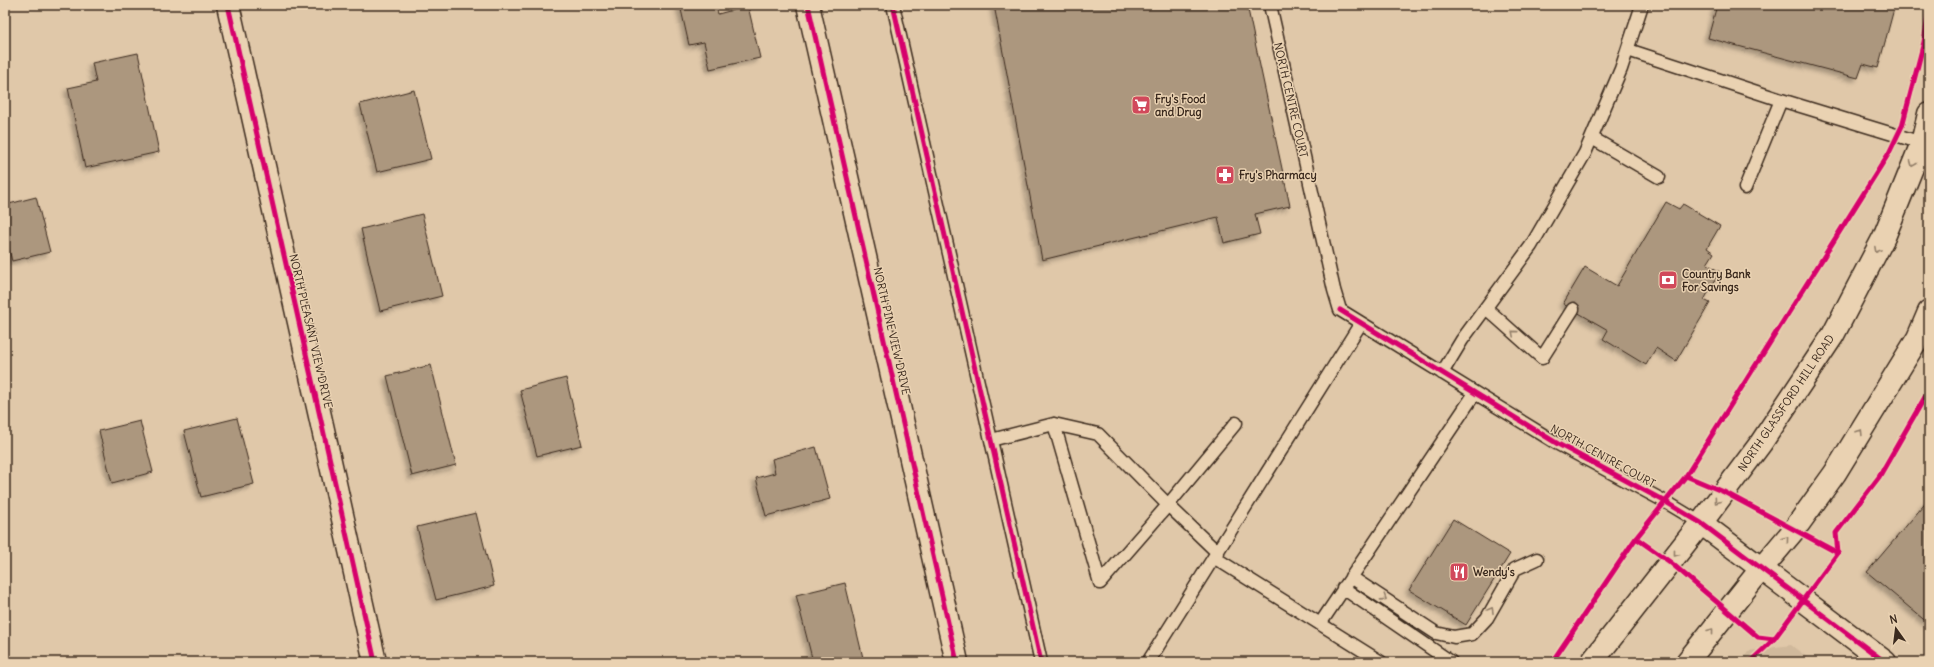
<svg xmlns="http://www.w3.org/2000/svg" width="1934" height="667" viewBox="0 0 1934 667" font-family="Delius,sans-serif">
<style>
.built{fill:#d0b99c}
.building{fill:#ac977e;stroke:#3b2a1e;filter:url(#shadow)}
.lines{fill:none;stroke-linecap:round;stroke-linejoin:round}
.service-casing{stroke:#3b2a1e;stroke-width:15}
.minor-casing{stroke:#3b2a1e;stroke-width:25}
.tertiary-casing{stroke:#3b2a1e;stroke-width:25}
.primary-casing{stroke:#3b2a1e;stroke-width:25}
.service{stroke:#ead2b2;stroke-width:12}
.minor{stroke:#ead2b2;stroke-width:22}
.tertiary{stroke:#ead2b2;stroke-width:22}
.primary{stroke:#ead2b2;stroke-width:22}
.cycleway-casing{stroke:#ead2b2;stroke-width:8}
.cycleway{stroke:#d6006c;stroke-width:5}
.oneway{stroke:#927e68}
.labels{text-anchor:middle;stroke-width:3;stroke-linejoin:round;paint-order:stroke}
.poi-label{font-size:11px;font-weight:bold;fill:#3b2a1e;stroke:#ead2b2;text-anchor:start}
.street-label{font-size:11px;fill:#3b2a1e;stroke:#ead2b2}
</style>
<defs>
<filter id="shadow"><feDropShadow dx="-3.5" dy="3.5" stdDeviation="2" flood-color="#0004"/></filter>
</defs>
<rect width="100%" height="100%" fill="#e0c8a9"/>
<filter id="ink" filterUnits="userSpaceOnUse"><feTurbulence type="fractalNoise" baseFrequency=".025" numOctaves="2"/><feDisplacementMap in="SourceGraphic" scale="8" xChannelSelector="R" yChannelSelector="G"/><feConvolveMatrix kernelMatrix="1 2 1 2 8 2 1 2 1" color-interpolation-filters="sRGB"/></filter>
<g filter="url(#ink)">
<path class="built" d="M1791,645L1813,662H1740L1748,651Z"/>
<path class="building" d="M680,5H716L718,14L748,6L760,58L710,69L704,42L689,45Z
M994,5H1247L1290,206L1255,214L1260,234L1224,243L1218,217L1042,260Z
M1717,5H1895L1878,68L1863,64L1858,78L1708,38Z
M138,53L159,152L85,168L68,88L96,82L92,63Z
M414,90L431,159L377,172L360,104Z
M36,197L50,252L12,261L5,235V205Z
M1666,202L1679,209L1683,204L1720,226L1707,248L1714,253L1707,264L1720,272L1704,300L1710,303L1676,361L1656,348L1646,365L1603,339L1608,330L1563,304L1585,267L1617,286Z
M422,214L442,296L380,311L361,229Z
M431,365L456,465L412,476L387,376Z
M566,378L582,445L537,456L520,390Z
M237,418L254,484L201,497L184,431Z
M140,421L153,472L112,483L99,431Z
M816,447L830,499L766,516L756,478L775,473L772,459Z
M1929,499V624L1867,572Z
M476,513L494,586L436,600L417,527Z
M1453,519L1510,554L1466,625L1409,590Z
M845,583L864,662H813L796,595Z"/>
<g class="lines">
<g class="service-casing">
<path id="service" d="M893,5L1041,662
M1270,5L1334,290L1340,310L1558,444L1666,502L1701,523
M1628,50L1781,100L1922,143
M1592,138L1659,177
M1745,188L1781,100
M1487,309L1542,358L1573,309
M1442,373L1462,340L1531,246L1585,153L1621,69L1642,5
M1054,424L1098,434L1168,505L1236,423
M991,440L1054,424L1100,583L1168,505L1218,553
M1215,558L1381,662
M1351,577L1436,633L1454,637L1472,634L1487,618L1515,569L1537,559
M1343,588L1451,662
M1320,624L1475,393
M1148,662L1361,323"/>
</g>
<g class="minor-casing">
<path id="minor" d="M228,5L375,662
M808,5L957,662"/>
</g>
<g class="tertiary-casing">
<path id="tertiary" d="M1701,523L1885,662"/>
</g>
<g class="primary-casing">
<path id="primary" d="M1592,662L1701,523L1761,443L1833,335L1884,237L1922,143L1929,114
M1687,662L1761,569L1794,530L1835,473L1918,338L1929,312"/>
</g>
<use href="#service" class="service"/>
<use href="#minor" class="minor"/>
<use href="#tertiary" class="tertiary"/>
<use href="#primary" class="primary"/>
<g class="cycleway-casing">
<path id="cycleway" d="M228,5L375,662
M808,5L957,662
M893,5L1041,662
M1340,310L1558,444L1666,502L1701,523L1885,662
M1686,476L1724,492L1838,553
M1636,538L1670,562L1758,637L1774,639
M1552,662L1636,538L1686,476L1889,153L1902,126L1924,42L1929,11
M1750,662L1774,639L1838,553L1836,533L1879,477L1929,390"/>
</g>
<use href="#cycleway" class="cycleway"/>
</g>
<defs><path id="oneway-chevron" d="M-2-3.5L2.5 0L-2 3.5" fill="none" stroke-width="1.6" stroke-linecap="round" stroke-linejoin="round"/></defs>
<g class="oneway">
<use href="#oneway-chevron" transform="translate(1913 164) rotate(112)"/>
<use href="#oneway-chevron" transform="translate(1877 250) rotate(118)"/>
<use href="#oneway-chevron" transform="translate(1514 333) rotate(-139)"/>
<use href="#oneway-chevron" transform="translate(1860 432) rotate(-58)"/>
<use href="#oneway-chevron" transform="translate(1717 501) rotate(126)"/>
<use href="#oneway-chevron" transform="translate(1786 539) rotate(-50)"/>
<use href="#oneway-chevron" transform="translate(1676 554) rotate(128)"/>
<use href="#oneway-chevron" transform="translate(1384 598) rotate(33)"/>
<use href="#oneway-chevron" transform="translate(1491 610) rotate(-60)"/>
<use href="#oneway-chevron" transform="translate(1711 631) rotate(-52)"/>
</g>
</g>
<defs>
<g id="supermarket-square" transform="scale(1)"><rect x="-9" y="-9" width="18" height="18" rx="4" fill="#d1495b" stroke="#ead2b2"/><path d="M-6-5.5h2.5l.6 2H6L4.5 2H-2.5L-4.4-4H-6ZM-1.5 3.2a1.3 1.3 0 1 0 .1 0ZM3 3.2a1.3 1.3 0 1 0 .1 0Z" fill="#fff"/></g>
<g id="pharmacy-square" transform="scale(1)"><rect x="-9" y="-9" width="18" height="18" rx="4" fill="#d1495b" stroke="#ead2b2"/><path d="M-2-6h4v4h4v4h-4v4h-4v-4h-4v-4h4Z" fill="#fff"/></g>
<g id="bank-square" transform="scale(1)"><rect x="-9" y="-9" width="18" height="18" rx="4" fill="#d1495b" stroke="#ead2b2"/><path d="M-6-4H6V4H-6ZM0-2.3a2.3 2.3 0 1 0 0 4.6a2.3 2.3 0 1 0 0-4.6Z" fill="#fff"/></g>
<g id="restaurant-square" transform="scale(1)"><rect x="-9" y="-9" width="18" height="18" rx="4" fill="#d1495b" stroke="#ead2b2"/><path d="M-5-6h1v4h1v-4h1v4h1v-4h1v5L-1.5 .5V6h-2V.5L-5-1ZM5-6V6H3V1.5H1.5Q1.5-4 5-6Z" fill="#fff"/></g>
</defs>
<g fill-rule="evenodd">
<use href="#supermarket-square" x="1141" y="105"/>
<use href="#pharmacy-square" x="1225" y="175"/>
<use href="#bank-square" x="1668" y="280"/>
<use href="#restaurant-square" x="1459" y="572"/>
</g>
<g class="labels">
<g class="poi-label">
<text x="1155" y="103">Fry's Food<tspan x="1155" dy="13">and Drug</tspan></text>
<text x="1239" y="179">Fry's Pharmacy</text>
<text x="1682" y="278">Country Bank<tspan x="1682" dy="13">For Savings</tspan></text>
<text x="1473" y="576">Wendy's</text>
</g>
<g class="street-label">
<text transform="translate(1291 100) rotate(77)" y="4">NORTH CENTRE COURT</text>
<text transform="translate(311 331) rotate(77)" y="4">NORTH PLEASANT VIEW DRIVE</text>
<text transform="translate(892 331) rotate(77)" y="4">NORTH PINE VIEW DRIVE</text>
<text transform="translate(1786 403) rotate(-56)" y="4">NORTH GLASSFORD HILL ROAD</text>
<text transform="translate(1603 456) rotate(29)" y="4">NORTH CENTRE COURT</text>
</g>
</g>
<rect width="1934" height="667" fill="none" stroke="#ead2b2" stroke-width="20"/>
<rect x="10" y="10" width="1914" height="647" fill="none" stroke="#3b2a1e" stroke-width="1.5" filter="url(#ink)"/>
<g transform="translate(1896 629) rotate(346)" stroke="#ead2b2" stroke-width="3" paint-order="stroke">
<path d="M0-3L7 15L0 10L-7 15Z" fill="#3b2a1e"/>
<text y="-6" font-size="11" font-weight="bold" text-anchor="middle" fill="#3b2a1e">N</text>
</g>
</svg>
